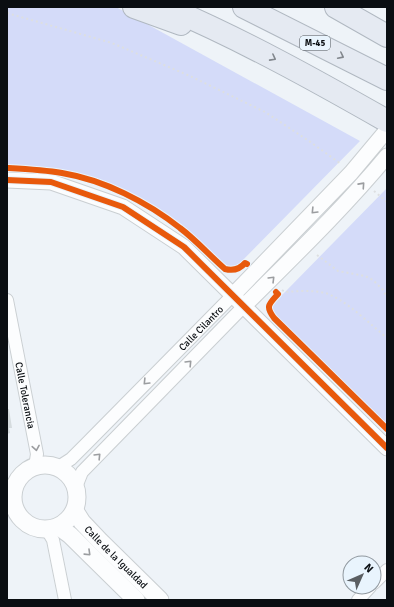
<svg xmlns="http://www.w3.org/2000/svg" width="394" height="607" viewBox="0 0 394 607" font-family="Signika,sans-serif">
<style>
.green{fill:#d4dbf9}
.building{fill:#d5dbde}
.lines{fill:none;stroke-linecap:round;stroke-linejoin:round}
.minor-casing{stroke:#cacfd2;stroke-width:14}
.tertiary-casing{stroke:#cacfd2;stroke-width:17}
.secondary-casing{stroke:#cacfd2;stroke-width:19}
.motorway-casing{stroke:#b0b8c1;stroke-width:24}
.path{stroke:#dddfe1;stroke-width:2;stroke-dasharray:2 3;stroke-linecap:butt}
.minor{stroke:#fcfdfe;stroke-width:12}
.tertiary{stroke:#fcfdfe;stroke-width:15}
.secondary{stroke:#fcfdfe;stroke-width:17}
.motorway{stroke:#e5eaf2;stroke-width:22}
.cycleway-casing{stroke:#e9f4fd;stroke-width:8}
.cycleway{stroke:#e8590c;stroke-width:6}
.oneway{stroke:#82878d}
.oneway2{stroke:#9b9da0}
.labels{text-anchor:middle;stroke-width:3;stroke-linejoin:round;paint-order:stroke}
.shield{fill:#e9f4fd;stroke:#4d5358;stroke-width:1}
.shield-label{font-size:9px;font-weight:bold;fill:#0a0e12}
.street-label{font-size:10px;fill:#0a0e12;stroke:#e9f4fd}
</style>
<rect width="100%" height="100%" fill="#eef3f8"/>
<path class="green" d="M7,7H116L360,141L238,265L231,267L225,266C210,252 196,237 180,225C146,199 106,182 64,172C46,168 26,167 7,166Z
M387,188V425L273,313C270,304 279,298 285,292Z"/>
<path class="building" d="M7,409H9L12,428H9L10,433L7,434Z"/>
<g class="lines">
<g class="minor-casing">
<g id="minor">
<path id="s1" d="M7,300L37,454L35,467"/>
<path id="s2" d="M57,468L71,459L87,443L233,295"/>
<path d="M76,487L82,472L244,306"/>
<path d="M47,530L53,540L65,600"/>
<path d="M374,583L387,570"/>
<path d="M358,600L370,587"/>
</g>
</g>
<g class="tertiary-casing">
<path id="tertiary" d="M7,180L51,182L123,207L184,247L387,448
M233,295L351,173L387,130
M244,306C293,257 343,209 387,156"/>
</g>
<g class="secondary-casing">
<g id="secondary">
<circle cx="45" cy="497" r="32"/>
<path id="s3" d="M75,511L82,522L100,541L160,600"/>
<path d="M59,527L70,535L136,600"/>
</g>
</g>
<g class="motorway-casing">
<path id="motorway" d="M134,7L181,24
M166,7C243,40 315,80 387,121
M244,7L387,79
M336,7L387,36"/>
</g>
<path class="path" d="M7,13L112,43L190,76L265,112L309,141L341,164
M374,191L387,202
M317,255L338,271L365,276L373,280L383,290L387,297
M282,290L285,292C298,291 311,290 325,293C344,298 371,325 387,338"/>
<use href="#minor" class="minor"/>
<use href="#tertiary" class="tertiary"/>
<use href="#secondary" class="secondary"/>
<use href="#motorway" class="motorway"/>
<g class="cycleway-casing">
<path id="cycleway" d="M7,168C25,169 44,170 62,173C104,180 147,202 180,228C196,240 210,256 225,269C233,271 240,269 245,263L247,264
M7,180L51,182L123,207L184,247L387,448
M276,292L278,294C269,304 265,306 274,318L387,429"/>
</g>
<use href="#cycleway" class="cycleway"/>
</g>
<defs><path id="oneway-chevron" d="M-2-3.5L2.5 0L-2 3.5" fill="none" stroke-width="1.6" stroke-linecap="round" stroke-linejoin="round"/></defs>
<g class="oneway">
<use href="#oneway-chevron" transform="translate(341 56) rotate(27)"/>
<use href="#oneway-chevron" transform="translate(273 58) rotate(28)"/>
</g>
<g class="oneway2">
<use href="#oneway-chevron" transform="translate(362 185) rotate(-48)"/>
<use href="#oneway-chevron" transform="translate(314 211) rotate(134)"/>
<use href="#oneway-chevron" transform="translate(272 279) rotate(-45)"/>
<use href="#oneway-chevron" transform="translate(189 363) rotate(-46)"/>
<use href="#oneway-chevron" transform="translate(146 382) rotate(134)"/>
<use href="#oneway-chevron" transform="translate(36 448) rotate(80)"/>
<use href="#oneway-chevron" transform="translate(98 456) rotate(-46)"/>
<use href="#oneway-chevron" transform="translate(88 553) rotate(44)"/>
</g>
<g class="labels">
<rect class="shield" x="300" y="36" width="30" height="14" rx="3"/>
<g class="shield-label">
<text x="315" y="46">M-45</text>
</g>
<g class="street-label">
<text dy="4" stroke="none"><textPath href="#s2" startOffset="201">Calle Cilantro</textPath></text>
<text dy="4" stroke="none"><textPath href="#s1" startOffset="97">Calle Tolerancia</textPath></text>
<text dy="4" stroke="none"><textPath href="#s3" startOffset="62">Calle de la Igualdad</textPath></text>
</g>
</g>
<rect width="394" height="607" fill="none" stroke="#0a0e12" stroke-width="16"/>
<g transform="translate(362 575) rotate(45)"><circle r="19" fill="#e9f4fd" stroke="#90989f"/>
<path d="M0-3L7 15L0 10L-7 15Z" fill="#5a5e62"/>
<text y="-6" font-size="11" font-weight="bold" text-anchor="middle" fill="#0a0e12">N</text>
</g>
</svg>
